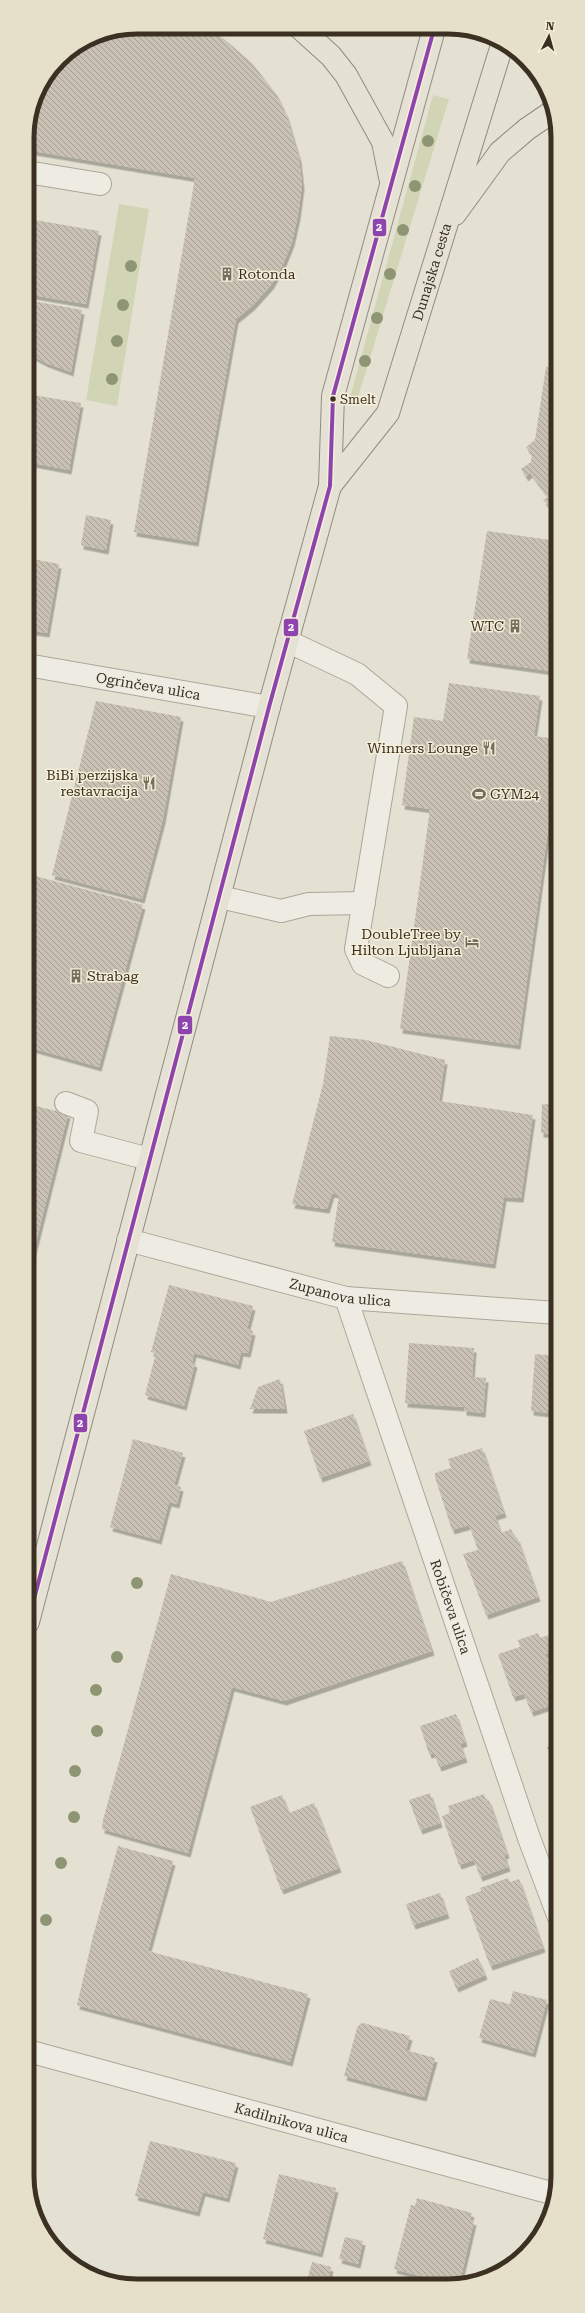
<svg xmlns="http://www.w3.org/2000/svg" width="585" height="2313" viewBox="0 0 585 2313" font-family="'Roboto Serif',serif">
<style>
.green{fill:#d2d5b5}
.building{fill:url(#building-back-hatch);filter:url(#shadow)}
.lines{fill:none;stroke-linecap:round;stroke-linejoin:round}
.minor-casing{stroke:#aba69a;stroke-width:24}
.major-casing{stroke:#918c81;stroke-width:24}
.minor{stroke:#eeebe3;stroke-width:22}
.major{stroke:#e5e2d5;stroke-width:22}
.bus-1-casing{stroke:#f5efd9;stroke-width:7}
.bus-1{stroke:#8e44ad;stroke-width:4}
.tree{fill:#8e9575}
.bus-dot{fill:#3b3021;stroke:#f5efd9;stroke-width:1.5}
.labels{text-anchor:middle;stroke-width:3;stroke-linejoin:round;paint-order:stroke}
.bus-label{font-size:13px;fill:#3b3021;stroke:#f5efd9;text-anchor:start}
.street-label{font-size:14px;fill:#3b3021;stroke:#f5efd9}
.poi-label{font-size:14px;fill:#3b3021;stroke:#f5efd9;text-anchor:end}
.rim{fill:none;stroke:#3b3021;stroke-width:5}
.line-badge{stroke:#f5efd9;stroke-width:1.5}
.badge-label{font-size:11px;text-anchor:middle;font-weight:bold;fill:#fff}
</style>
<defs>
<pattern id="building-back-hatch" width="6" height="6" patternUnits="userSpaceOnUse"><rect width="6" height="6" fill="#c9c1b3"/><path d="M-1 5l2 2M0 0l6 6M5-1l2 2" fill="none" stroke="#a49d91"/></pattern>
<filter id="shadow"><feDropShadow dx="2.5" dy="4.5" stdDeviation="0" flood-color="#0004"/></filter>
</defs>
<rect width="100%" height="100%" fill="#e5e1d2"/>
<path class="green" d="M433,95L449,99L356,404H352L349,401Z
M119,204L149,209L117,406L86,400Z"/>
<path class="building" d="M137,27H205L224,39L252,63L277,95L286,114L299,158L302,185L298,215L292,242L283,264L271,285L252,306L236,319L196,542L134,532L195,178L27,150V130L35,95L60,59L95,35Z
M35,220L99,231L86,304L27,294V266Z
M27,300L82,310L71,372L46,363L27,353Z
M546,367L557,369V500L549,506L543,500L548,497L530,473L526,477L521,469L531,462L532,455L526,447L535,440Z
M27,394L81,403L69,470L27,462Z
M86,515L111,520L106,550L81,545Z
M487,531L557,541V672L467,659Z
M27,558L59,564L47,633L27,630Z
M449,683L540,696L534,736L557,739V765L518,1045L400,1029L430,809L402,805L414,717L443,721Z
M96,701L181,717L163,819L142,899L52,875Z
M28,874L143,905L99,1067L28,1047Z
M330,1036L366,1040L445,1060L439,1101L533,1115L521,1198L504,1197L493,1264L332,1242L339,1195L332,1193L327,1209L292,1204L323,1084Z
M28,1104L68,1114L28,1274Z
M542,1104L557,1105V1134L541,1133Z
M556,1196H557V1212H555Z
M169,1285L253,1306L247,1329L253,1331L248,1353L241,1352L238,1365L194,1353L192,1362L195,1363L184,1406L145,1395L156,1353L151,1352Z
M409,1343L474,1348L472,1377L486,1378L483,1413L464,1411V1407L405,1403Z
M535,1354L557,1356V1414L531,1411Z
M280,1379L285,1409H250L258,1387Z
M353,1414L369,1461L320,1478L304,1431Z
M133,1439L183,1453L174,1485L181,1487L177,1504L169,1502L159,1540L110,1527Z
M482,1448L504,1513L495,1516L501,1533L511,1529L515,1538L517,1537L538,1597L486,1615L463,1554L478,1550L469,1525L452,1530L435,1477V1473L451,1468L448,1459Z
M402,1561L432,1651L284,1701L232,1687L188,1853L102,1829L103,1820L171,1574L271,1602Z
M558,1591V1609H557L552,1593Z
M558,1632V1650L545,1654L555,1683L558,1682V1703L531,1712L524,1694L513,1697L498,1654L520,1647L518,1640L538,1633L540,1638Z
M456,1714L465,1742L460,1744L465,1758L439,1767L434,1753L429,1754L420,1726Z
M558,1743V1775H557L547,1747Z
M430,1793L440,1823L420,1830L409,1800Z
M484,1794L486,1801L489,1800L507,1854L504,1855L508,1867L480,1877L474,1860L459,1865L442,1816L450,1813L448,1806Z
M282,1795L289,1813L314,1803L339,1868L281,1890L250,1807Z
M118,1846L173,1861L148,1951L308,1994L290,2062L77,2005L93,1936Z
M508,1878L510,1882L519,1879L543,1948L490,1966L465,1897L481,1891L480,1888Z
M440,1893L447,1914L413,1925L406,1904Z
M478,1958L485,1975L456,1988L449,1971Z
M513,1991L547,2000L533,2053L479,2038L490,1999L510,2004Z
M363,2023L410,2036L406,2050L435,2058L424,2097L344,2076L357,2028L360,2024Z
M150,2141L236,2163L227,2198L203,2192L197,2212L135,2196Z
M279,2174L336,2188L320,2253L263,2239Z
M417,2198L472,2213L470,2220L474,2221L460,2281L467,2283L438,2285L439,2281L394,2269L411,2205L415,2206Z
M345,2237L363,2241L358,2264L339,2259Z
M312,2262L331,2267L327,2285L306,2284Z"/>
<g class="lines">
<g class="minor-casing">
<g id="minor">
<path d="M27,172L100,184"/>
<path d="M287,641L357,674L396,706L356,949L363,964L388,976"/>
<path id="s1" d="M27,665L269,707"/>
<path d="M220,897L281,911L309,904L364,903"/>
<path d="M66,1103L87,1111L81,1141L149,1159"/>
<path id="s2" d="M128,1240L346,1298L557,1313"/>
<path id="s3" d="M346,1298L529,1838L558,1915"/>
<path id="s4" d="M28,2051L555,2194"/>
</g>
</g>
<g class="major-casing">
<g id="major">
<path d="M300,28L331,56L346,75L383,142L390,177"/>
<path d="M455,214L500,152L527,129L552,112"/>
<path id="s5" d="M330,486L388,413L503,42"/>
<path d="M28,1622L269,707L330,486L333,396L434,29"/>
</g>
</g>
<use href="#minor" class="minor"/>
<use href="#major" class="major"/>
<g class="bus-1-casing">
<path id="bus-1" d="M28,1622L269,707L330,486L333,396L434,29"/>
</g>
<use href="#bus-1" class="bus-1"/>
</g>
<g class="tree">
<circle cx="428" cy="141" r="6"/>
<circle cx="415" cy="186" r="6"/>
<circle cx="403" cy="230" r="6"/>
<circle cx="131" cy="266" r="6"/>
<circle cx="390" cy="274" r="6"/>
<circle cx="123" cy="305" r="6"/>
<circle cx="377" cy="318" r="6"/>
<circle cx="117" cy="341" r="6"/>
<circle cx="365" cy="361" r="6"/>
<circle cx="112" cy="379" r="6"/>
<circle cx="137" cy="1583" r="6"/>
<circle cx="117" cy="1657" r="6"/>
<circle cx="96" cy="1690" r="6"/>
<circle cx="97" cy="1731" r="6"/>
<circle cx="75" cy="1771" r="6"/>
<circle cx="74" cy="1817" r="6"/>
<circle cx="61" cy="1863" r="6"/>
<circle cx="46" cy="1920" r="6"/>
</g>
<defs>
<g id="building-bare" transform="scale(1.08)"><path d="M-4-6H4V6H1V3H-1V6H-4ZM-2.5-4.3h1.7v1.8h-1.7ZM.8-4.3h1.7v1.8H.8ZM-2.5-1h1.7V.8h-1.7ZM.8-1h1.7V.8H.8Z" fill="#766e5f" stroke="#f5efd9" stroke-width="2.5" paint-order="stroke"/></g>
<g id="restaurant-bare" transform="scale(1.08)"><path d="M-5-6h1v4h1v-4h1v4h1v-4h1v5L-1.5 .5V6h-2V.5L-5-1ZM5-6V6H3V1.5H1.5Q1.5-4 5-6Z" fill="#766e5f" stroke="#f5efd9" stroke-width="2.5" paint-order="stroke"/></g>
<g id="stadium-bare" transform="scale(1.08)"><path d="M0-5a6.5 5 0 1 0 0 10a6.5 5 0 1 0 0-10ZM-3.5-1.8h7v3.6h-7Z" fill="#766e5f" stroke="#f5efd9" stroke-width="2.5" paint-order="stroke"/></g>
<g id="hotel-bare" transform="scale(1.08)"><path d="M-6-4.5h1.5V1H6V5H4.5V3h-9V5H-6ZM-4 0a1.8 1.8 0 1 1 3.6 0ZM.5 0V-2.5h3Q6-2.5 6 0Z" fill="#766e5f" stroke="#f5efd9" stroke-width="2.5" paint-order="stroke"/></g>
</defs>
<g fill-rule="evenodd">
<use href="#building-bare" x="227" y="274"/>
<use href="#building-bare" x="515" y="626"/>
<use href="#restaurant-bare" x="489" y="748"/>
<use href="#restaurant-bare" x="149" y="783"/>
<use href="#stadium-bare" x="479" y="794"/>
<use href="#hotel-bare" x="472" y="942"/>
<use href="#building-bare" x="76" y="976"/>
</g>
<circle class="bus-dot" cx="333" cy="399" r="3.5"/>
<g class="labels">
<g class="bus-label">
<text x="340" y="404">Smelt</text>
</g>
<g class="street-label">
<text dy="5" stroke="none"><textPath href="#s5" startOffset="241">Dunajska cesta</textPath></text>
<text dy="5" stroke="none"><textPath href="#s1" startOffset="123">Ogrinčeva ulica</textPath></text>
<text dy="5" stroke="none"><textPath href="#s2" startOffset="219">Zupanova ulica</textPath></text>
<text dy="5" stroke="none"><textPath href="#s3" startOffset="326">Robičeva ulica</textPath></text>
<text dy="5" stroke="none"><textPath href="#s4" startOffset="273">Kadilnikova ulica</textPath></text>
</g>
<g class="poi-label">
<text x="238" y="279" text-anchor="start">Rotonda</text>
<text x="504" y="631">WTC</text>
<text x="478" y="753">Winners Lounge</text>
<text x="138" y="780">BiBi perzijska<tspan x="138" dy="16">restavracija</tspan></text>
<text x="490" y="799" text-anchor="start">GYM24</text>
<text x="461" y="939">DoubleTree by<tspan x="461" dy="16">Hilton Ljubljana</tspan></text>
<text x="87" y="981" text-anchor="start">Strabag</text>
</g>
</g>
<path d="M0 0H585V2313H0ZM137 34H448A103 103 0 0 1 551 137V2176A103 103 0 0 1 448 2279H137A103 103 0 0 1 34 2176V137A103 103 0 0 1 137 34Z" fill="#e6e0ca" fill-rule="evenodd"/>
<path class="rim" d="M137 34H448A103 103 0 0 1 551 137V2176A103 103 0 0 1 448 2279H137A103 103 0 0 1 34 2176V137A103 103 0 0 1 137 34Z"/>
<g class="line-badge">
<rect x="372" y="218" width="15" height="19" rx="4" fill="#8e44ad"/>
<rect x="283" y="618" width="16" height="19" rx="4" fill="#8e44ad"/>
<rect x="177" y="1015" width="16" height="20" rx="4" fill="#8e44ad"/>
<rect x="73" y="1413" width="15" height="20" rx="4" fill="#8e44ad"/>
</g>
<g class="badge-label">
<text x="379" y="231">2</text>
<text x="291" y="631">2</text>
<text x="185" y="1029">2</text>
<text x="80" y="1427">2</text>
</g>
<g transform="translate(549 36) rotate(6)" stroke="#f5efd9" stroke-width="3" paint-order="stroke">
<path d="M0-3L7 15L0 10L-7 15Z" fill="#3b3021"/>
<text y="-6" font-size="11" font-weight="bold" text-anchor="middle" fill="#3b3021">N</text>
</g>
</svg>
